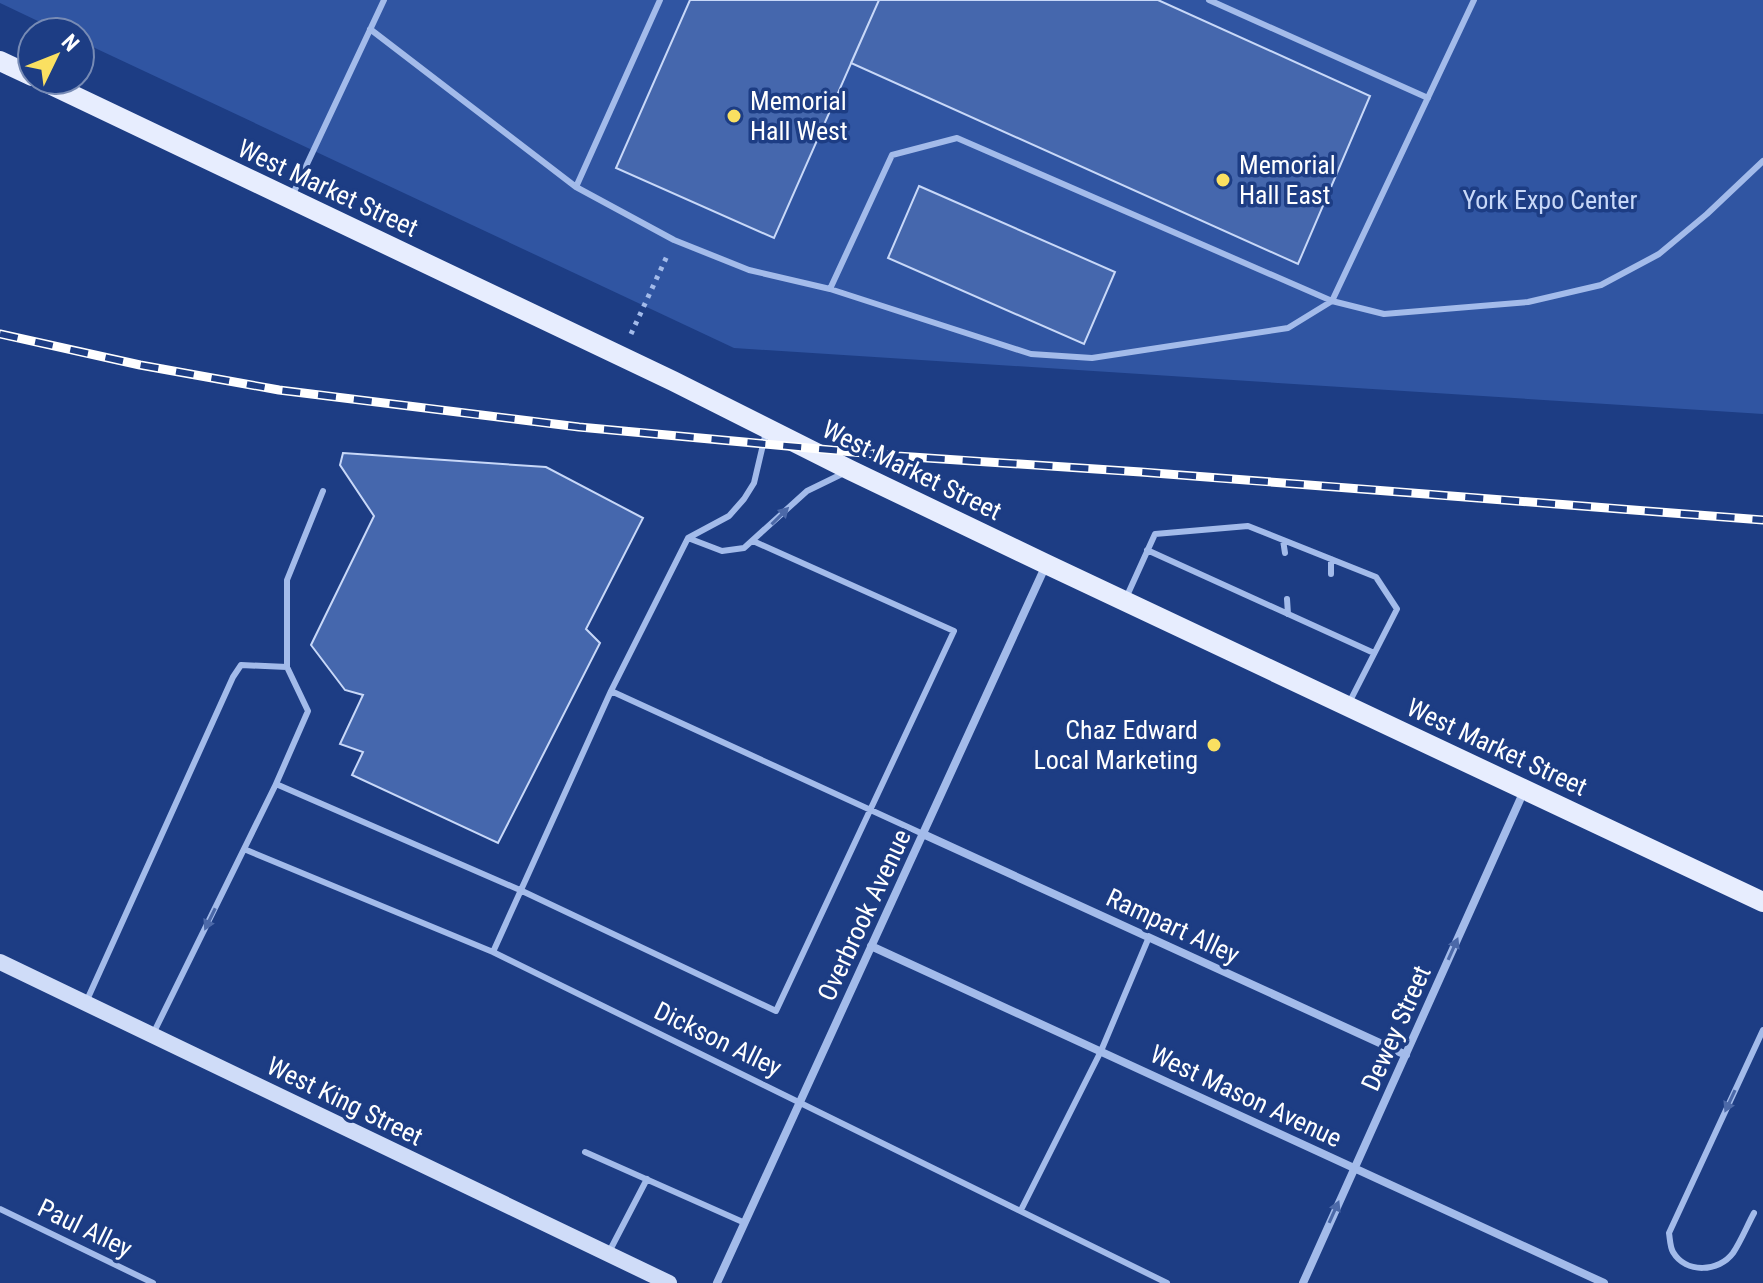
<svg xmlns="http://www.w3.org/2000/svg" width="1763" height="1283" viewBox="0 0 1763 1283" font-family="'Roboto Condensed',sans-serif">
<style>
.green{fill:#3055a2}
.building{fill:#4567ad;stroke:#c8d8f8;stroke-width:2}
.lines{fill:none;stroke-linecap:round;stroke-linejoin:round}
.path{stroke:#a3bbea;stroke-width:5;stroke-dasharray:4 6;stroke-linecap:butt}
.lane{stroke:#a3bbea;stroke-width:6}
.street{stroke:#a3bbea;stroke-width:8}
.secondary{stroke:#cfdcf8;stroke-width:16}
.primary{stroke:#e7edfe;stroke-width:20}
.rail-casing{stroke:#fff;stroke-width:9}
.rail{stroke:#1d3d84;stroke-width:6;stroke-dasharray:18;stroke-linecap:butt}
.oneway{fill:#4c69a8}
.poi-dot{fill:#fae061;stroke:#1d3d84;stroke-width:3}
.labels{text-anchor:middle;stroke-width:7;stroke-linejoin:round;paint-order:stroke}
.poi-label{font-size:26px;fill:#fff;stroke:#1d3d84;text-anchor:start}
.street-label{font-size:26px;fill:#fff;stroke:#1d3d84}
.park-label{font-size:26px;fill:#c8d8f8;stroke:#1d3d84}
</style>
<rect width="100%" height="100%" fill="#1d3d84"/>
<path class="green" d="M0,0H1763V414L734,348L80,41V32H61L0,3Z"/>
<path class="building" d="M690,0H879L774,238L616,168Z
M879,0H1158L1370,96L1298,264L851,63Z
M919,186L1115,272L1084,344L888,258Z
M343,453L546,467L643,518L586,629L600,643L498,843L352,775L363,752L340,744L363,695L345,690L311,645L374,516L340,465Z"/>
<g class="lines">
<path class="path" d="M631,334L667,256"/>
<path class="lane" d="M1209,0L1428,98
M370,29L576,187L674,240L749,270L830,289L1031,354L1092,358L1288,328L1332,301L1474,0
M576,187L660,0
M292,196L384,0
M830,289L892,155L957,138L1332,301L1384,314L1528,302L1601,285L1659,254L1707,214L1763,161
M688,538L722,551L744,548L807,491L844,473
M1283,540L1285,553
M1147,550L1374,653
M1331,559V574
M1126,598L1155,534L1248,526L1376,577L1397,609L1349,703
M1287,599L1288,614
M611,691L923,834
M276,784L308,711L287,667V580L323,491
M244,849L493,952L1167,1283
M493,952L611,691L688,538L729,516L744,499L754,483L766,432
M87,1000L233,677L241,665L287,667
M154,1032L276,784L520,890L776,1011L954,631L753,541
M585,1152L745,1223
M0,1209L153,1283
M1021,1210L1101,1051L1149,937
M1754,1213C1747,1226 1741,1241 1733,1253C1719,1272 1686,1274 1673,1252C1670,1247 1670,1239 1669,1233L1763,1030
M608,1254L647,1179"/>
<path class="street" d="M923,834L1406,1055
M871,946L1604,1283
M717,1283L1046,565
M1303,1283L1524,791"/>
<path class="secondary" d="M0,962L669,1283"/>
<path class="primary" d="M0,61L32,76
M41,80L673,381L850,470L1046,564L1763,902"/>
<g class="rail-casing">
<path id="rail" d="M0,334L140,365L279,390L579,427L897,456L1141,472L1763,520"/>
</g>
<use href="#rail" class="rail"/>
</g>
<defs><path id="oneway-solid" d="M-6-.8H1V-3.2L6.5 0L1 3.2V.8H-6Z" transform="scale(2)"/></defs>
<g class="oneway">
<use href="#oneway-solid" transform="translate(780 516) rotate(-45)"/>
<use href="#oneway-solid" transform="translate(210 919) rotate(116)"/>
<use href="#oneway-solid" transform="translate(1453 949) rotate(-66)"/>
<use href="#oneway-solid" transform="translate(1730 1101) rotate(115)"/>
<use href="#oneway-solid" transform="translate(1334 1212) rotate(-66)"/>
</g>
<g class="poi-dot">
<circle cx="734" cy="116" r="8"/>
<circle cx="1223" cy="180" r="8"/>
<circle cx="1214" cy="745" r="8"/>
</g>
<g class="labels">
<g class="poi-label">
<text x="750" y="110">Memorial<tspan x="750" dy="30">Hall West</tspan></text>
<text x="1239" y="174">Memorial<tspan x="1239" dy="30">Hall East</tspan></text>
<text x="1198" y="739" text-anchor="end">Chaz Edward<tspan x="1198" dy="30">Local Marketing</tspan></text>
</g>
<g class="street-label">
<text transform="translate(328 188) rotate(25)" y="9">West Market Street</text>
<text transform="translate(912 470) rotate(26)" y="9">West Market Street</text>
<text transform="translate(1497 747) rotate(25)" y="9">West Market Street</text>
<text transform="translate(864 915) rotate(-65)" y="9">Overbrook Avenue</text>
<text transform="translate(1173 926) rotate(25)" y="9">Rampart Alley</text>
<text transform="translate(1396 1028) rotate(-66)" y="9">Dewey Street</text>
<text transform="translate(718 1039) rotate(26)" y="9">Dickson Alley</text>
<text transform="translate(1246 1096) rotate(25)" y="9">West Mason Avenue</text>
<text transform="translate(345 1101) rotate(26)" y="9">West King Street</text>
<text transform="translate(85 1228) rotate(26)" y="9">Paul Alley</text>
</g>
<g class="park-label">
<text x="1550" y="209">York Expo Center</text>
</g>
</g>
<g transform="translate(56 56) rotate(47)"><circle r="38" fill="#1d3d84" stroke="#778bb5" stroke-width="2"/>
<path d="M0-6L14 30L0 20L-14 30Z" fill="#fae061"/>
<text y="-12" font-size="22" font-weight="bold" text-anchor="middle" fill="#ffffff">N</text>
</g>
</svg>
